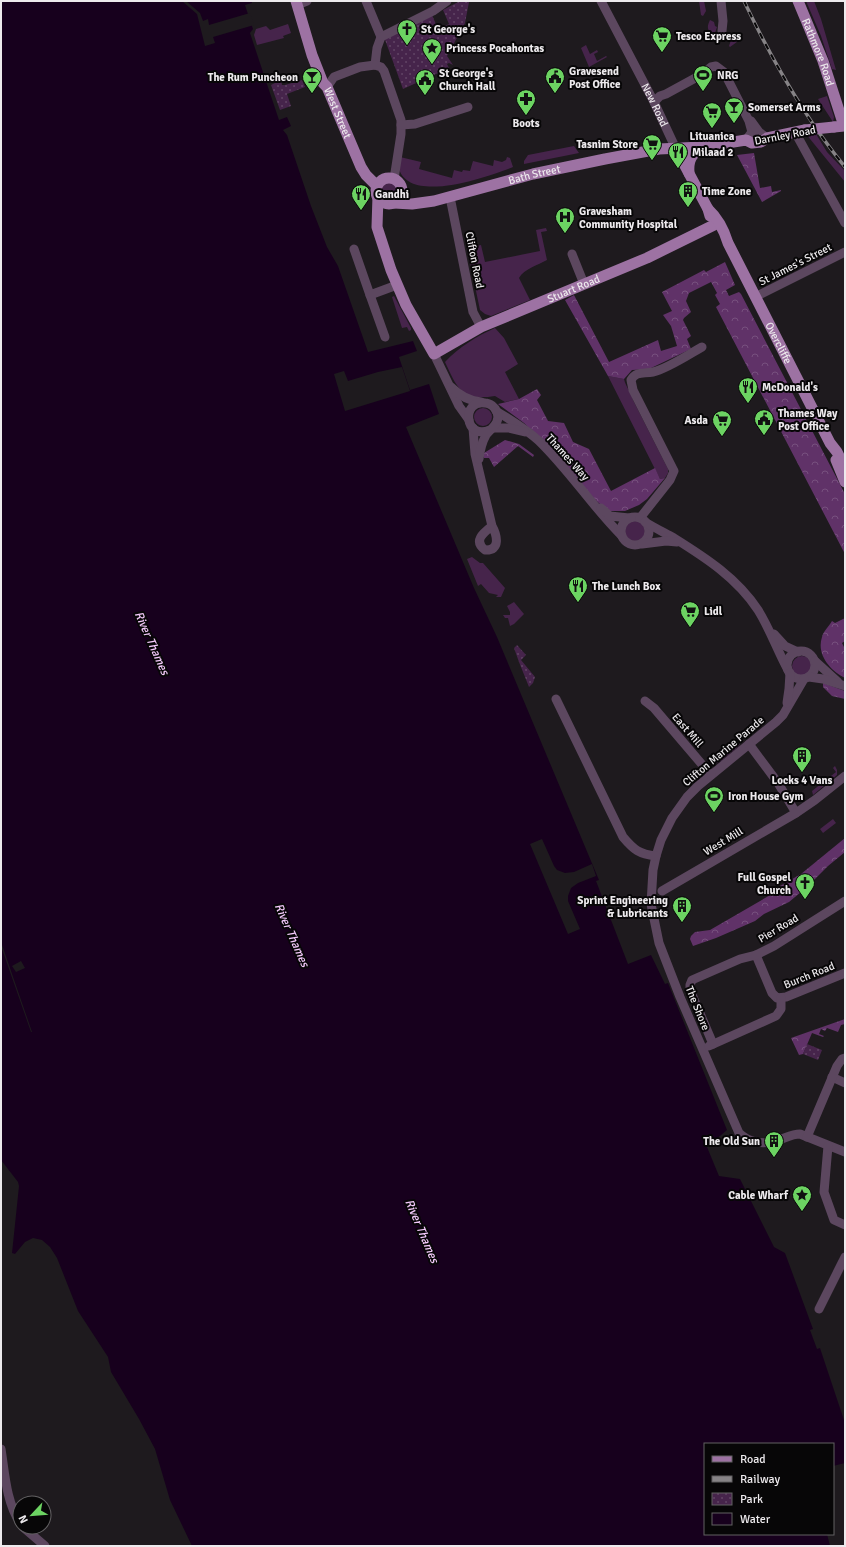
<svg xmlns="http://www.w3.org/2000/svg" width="846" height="1547" viewBox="0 0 846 1547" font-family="Signika,sans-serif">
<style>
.grass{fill:#46244b}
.forest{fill:url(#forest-crowns)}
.park{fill:url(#park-dots)}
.water{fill:#17001d}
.pier{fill:#1e1a1e}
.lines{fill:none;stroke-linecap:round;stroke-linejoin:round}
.minor{stroke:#5c475f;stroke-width:9}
.major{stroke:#9d72a3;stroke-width:11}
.rail-casing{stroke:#868386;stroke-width:3.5}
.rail{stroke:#070607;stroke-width:2;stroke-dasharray:6;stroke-linecap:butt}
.major-bridge{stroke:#9d72a3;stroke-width:11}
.labels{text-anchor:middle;stroke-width:4;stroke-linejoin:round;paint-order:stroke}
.poi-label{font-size:11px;font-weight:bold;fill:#edeaed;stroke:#070607;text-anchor:start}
.street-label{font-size:11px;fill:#edeaed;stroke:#070607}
.water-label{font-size:12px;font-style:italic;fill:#f4cafb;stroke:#070607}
</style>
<defs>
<pattern id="forest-crowns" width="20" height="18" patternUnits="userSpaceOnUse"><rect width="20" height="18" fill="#603268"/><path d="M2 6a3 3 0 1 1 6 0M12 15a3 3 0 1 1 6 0" fill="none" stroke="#77507e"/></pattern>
<pattern id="park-dots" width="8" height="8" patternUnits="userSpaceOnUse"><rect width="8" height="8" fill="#46244b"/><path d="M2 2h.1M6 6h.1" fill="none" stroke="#614465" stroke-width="1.8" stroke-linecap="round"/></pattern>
</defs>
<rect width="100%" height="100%" fill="#1e1a1e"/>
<path class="grass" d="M699,1H704L706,11L703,16L701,15Z
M806,1H814L821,19L836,70L832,69L821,36Z
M710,20L714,22L715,26L717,27L715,33H711C706,29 708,24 710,20Z
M288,24L291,33L283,36L284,38L257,45L254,35L256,29L266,26L270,30Z
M732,37L741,39L730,47L729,46Z
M586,45L590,54L597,50L598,52L594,54L597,61L606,56L607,57L589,67L581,48Z
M827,96L834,117L833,122L818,99Z
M806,134H816L827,152L845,171V182Z
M574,146L579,153L524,164V161L528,155Z
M400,157L421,162L419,169L452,178L454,170L462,172L463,170L470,171L473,161L493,166L494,160L502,162L506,160L507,157L510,158L513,167C490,176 410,205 399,169C398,166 400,161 400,157Z
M380 191a9 9 0 1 1 18 0a9 9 0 1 1-18 0Z
M546,228L547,231L541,232L547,260C538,265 524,269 519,278L530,300L491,316L485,314L480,310L467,248L481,245L485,262L540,251L536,230Z
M394,296L411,328V330L409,331L407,327L402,328L392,297Z
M495,328L504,338L518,364L505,372L519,399L505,402L495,396C462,401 458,390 445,362C459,347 477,336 495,328Z
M608,376L624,379C626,388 632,393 633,400L668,469V473L665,478L660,479Z
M474 417a9 9 0 1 1 18 0a9 9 0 1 1-18 0Z
M625 531a10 10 0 1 1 20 0a10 10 0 1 1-20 0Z
M472,557L480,563H483L505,588L501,597H496L498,595L489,593L481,584L478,586L467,559Z
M514,602L524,614L514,624L510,626L508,618H505L503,615H510V612L507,606Z
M792 666a10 10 0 1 1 20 0a10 10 0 1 1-20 0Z
M740,744L739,746L721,761L717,763L709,762Z
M835,766L837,770V775L813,795L812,791L836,772L833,768Z
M833,819L836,823L823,833L820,829Z"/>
<path class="forest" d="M754,153L760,188L771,186L772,192L781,190V191L762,202L737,155Z
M725,262L735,285L726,290L729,296L739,292L741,294L845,494V554L716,307L720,304L715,295L717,293L711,282L689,293L686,301L691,312L684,318L683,320L691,336L687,339L691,349L649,369L632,370L624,379L608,376L565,300L574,295L609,362L658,340L661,351L677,346L671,326L663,315L672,311L662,292L704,270L706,272Z
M537,389L541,395L537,400L548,421L564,423L573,442L589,449L611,491L655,468L660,479L665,478L647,499L639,505L625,511H609L602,506L591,496L544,442L524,423L498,404L519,399Z
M505,440L519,444L534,455L533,457L518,446L494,467L489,458H484V453Z
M845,618V641L842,643L845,649V678C831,671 816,655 822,637C823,632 829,626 832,621L835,623Z
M823,683L845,691V699L832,696L823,687Z
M845,838V852L828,866L807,887L789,902L764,914L755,921L716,938L693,946L690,939L691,936L695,932L710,930L772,894L773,890L801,874Z
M845,1019V1024L841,1025L838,1032L827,1028L825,1031L821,1029L819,1034L824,1036L823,1037L812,1033L803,1054L799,1055L791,1038Z"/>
<path class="park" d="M460,1L469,2L465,23L447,56L453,65L449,63L447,64L449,68L403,89L384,37L432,15L438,29L449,24L443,10Z
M281,80L282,85H285L302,80L305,87L287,94L291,106L280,110L271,85Z
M517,645L526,655L521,660L535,677L533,683L529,687L519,662L514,648Z
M807,1044L822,1050L818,1060L803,1054Z"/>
<path class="water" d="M1,1H252V3L245,5L253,29L250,33L279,120L287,117L291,126L283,130L287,135L311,206L327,247L338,266L368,352L413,341L417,351L399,357L410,390L429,384L439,414L406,427L474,588L497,637L599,880L596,881L628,964L651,955L665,984L668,983L727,1130L707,1147L719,1176L740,1179L774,1247L785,1253L813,1329L810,1330L817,1349L820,1348L845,1423V1463L833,1466V1444H705V1534H827L830,1546H192L170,1500L155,1449L139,1419L111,1372L108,1357L78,1311L57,1258L50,1247L42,1240L33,1238L25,1242L15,1254L12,1253L19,1186L18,1182L1,1160Z"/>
<path class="pier" d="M182,1H186L200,13L203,21L208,19L209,25L250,13L254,25L213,37L215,43L205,46L197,14Z
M402,367L410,391L345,411L334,374L344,371L348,381L378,372Z
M542,839L554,866L557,870L565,873L574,872L592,864L596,876L578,883L571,888L568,896V901L580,929L568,934L530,844Z
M1,942L32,1032H31L1,946Z
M21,961L25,968L16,972L12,966Z"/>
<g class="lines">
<g class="minor">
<path d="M366,1L381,37"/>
<path id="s1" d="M601,1L654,102L676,149"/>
<path d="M721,1L723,21L722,31"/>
<path d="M297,5L307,1"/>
<path d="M375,65L377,48L381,37L433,11L447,1"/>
<path d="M327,87L334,77L360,67L375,65L381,67L384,71L401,120V134L394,179"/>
<path d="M654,102L660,96L666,94L699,76L711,67L716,66L724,72L749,121L752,132L746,140"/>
<path d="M751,121L759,132L767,138"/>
<path d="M401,125L415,124L468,107"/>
<path d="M795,132L845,223"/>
<path d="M450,197L473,312L481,327"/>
<path d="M354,249L370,295"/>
<path d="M572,254L584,284"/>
<path d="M755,297L845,252"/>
<path d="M385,337L370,295L397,285"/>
<path d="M434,354L459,406L469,420"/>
<path d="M451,387C460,396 469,401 481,402"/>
<path d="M496,411C511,420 526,429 539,441C569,470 592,506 622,536"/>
<path d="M473,428L475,454L492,526C497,535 501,551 485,550C473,541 483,533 492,526"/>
<path d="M494,428H509L525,432"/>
<path d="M479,459C480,451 482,442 486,435C491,428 501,423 497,412C495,407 490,403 485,403C461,399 464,441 490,430"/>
<path d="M601,508L610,516L629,518"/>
<circle cx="635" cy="531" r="14"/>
<path d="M640,518L670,480L674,471L633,390L631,380C636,371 643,374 653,372C667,369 688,355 702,347"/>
<path d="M645,522C655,528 665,533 674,538C706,558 737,578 758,610C770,629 777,650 788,670"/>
<path d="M642,544L666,541L677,542"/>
<path d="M774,634L785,646L798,652"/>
<circle cx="801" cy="665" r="14"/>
<path d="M815,661L838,682"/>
<path d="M809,677L823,679L845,686"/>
<path d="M804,679L783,715L776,722L698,786L687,797L672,818L661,840L656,856L653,870L651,904L659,943L680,997L739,1133C748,1142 762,1145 775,1141C784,1139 791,1134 800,1134L845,1152"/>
<path d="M556,699L623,837C634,850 639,854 656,856"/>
<path d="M645,701L654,708L711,775"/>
<path d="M787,703L789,689L790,673"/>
<path d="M749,744L778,783L796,813"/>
<path d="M662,891L796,813L815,800L845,776"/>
<path d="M756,955L772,993L777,998L786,997L845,973"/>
<path d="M713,1044L690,990V985L692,980L740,959L756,955L774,946L845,901"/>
<path d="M709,1046L776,1016L781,1009V998"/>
<path d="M832,1077L845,1083"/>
<path d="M807,1137L837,1066L842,1059L845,1058"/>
<path d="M828,1146L824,1192L834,1220L845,1225"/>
<path d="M819,1309L845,1257"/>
<path d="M1,1449C5,1474 6,1501 20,1523"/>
<path d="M23,1527L45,1546"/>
</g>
<g class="major">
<path id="s2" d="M296,1L312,55L323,83L327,87L361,167L366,175L377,186"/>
<path id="s3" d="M798,1L823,61L844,126L834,127"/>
<path d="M676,149L708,209L710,216"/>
<path d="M689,173C688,160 691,155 702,147"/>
<circle cx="389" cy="191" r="13"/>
<path id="s4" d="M378,196L377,227L391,270L406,305L434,354L481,327L647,258L714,225"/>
<path id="s5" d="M394,203L412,204L434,201L533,174L605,159L659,149L702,147L746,140L752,143L761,142L767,138L805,130"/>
<path id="s6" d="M708,209C719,219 724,230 728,243L830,443L837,452L845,468"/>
<path d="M836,460L845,482"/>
</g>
<g class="rail-casing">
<path id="rail" d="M744,1C772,60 804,117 845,167"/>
</g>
<use href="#rail" class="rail"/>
<path class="major-bridge" d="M805,130L834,127"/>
</g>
<defs>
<g id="church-pin" transform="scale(1)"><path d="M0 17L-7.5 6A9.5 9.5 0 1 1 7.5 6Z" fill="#6cd362" stroke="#070607"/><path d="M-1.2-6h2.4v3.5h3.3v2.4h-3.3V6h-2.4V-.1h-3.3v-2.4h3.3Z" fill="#111"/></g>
<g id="supermarket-pin" transform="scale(1)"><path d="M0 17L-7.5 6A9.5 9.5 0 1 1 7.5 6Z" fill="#6cd362" stroke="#070607"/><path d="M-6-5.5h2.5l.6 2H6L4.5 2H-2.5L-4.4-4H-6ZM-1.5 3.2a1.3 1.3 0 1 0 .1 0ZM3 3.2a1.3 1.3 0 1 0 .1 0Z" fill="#111"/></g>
<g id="sight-pin" transform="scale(1)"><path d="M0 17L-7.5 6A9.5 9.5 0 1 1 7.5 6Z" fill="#6cd362" stroke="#070607"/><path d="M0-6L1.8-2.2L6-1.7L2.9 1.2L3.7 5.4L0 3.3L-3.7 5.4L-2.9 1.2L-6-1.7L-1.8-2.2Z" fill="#111"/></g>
<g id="stadium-pin" transform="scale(1)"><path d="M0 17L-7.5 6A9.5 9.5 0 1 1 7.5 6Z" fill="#6cd362" stroke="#070607"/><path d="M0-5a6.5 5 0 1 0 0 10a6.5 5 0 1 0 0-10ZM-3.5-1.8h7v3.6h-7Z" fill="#111"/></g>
<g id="bar-pin" transform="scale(1)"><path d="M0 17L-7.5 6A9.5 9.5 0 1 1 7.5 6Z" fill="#6cd362" stroke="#070607"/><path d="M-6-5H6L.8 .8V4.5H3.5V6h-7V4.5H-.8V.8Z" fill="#111"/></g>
<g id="civic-pin" transform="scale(1)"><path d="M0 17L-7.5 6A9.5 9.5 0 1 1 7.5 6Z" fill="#6cd362" stroke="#070607"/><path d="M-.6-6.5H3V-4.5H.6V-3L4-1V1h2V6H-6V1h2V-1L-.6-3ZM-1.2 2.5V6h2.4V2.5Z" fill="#111"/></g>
<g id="pharmacy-pin" transform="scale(1)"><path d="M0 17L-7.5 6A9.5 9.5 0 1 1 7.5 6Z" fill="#6cd362" stroke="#070607"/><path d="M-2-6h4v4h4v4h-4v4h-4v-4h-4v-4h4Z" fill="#111"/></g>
<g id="restaurant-pin" transform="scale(1)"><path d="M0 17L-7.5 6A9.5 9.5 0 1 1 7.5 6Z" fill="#6cd362" stroke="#070607"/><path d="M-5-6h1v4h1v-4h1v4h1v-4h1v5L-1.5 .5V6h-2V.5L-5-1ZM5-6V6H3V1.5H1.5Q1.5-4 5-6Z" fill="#111"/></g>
<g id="building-pin" transform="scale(1)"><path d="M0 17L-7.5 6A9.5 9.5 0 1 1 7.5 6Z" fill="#6cd362" stroke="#070607"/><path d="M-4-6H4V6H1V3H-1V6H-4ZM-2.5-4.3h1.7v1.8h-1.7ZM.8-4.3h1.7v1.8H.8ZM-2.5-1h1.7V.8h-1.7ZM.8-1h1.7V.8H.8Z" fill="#111"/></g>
<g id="hospital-pin" transform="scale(1)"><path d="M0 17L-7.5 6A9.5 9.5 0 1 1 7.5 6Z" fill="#6cd362" stroke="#070607"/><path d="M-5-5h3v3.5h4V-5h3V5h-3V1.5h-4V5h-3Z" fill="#111"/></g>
</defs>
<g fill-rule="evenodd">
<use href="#church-pin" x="407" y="29"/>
<use href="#supermarket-pin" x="662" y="36"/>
<use href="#sight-pin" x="432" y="48"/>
<use href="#stadium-pin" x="703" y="75"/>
<use href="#bar-pin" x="312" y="77"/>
<use href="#civic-pin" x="555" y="77"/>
<use href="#civic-pin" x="425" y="79"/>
<use href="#pharmacy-pin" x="526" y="99"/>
<use href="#bar-pin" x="734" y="107"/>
<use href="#supermarket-pin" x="712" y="112"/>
<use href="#supermarket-pin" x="652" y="144"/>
<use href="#restaurant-pin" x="678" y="152"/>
<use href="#building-pin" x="688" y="191"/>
<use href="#restaurant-pin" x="361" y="194"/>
<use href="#hospital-pin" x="565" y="217"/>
<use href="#restaurant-pin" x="748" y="387"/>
<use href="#civic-pin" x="764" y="419"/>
<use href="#supermarket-pin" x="722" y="420"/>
<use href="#restaurant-pin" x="578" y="586"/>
<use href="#supermarket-pin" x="690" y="611"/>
<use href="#building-pin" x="802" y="756"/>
<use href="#stadium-pin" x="714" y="796"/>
<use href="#church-pin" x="805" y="883"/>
<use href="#building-pin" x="682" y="906"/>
<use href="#building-pin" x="774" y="1141"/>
<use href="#sight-pin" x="802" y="1195"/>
</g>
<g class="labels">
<g class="poi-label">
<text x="421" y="33">St George's</text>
<text x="676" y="40">Tesco Express</text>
<text x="446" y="52">Princess Pocahontas</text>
<text x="569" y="75">Gravesend<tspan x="569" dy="13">Post Office</tspan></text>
<text x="439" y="77">St George's<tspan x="439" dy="13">Church Hall</tspan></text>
<text x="717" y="79">NRG</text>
<text x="298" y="81" text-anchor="end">The Rum Puncheon</text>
<text x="748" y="111">Somerset Arms</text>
<text x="526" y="127" text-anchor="middle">Boots</text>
<text x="712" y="140" text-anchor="middle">Lituanica</text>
<text x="638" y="148" text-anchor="end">Tasnim Store</text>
<text x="692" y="156">Milaad 2</text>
<text x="702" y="195">Time Zone</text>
<text x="375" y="198">Gandhi</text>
<text x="579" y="215">Gravesham<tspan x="579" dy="13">Community Hospital</tspan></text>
<text x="762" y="391">McDonald's</text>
<text x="778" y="417">Thames Way<tspan x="778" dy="13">Post Office</tspan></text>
<text x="708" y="424" text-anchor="end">Asda</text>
<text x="592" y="590">The Lunch Box</text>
<text x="704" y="615">Lidl</text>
<text x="802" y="784" text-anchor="middle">Locks 4 Vans</text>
<text x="728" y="800">Iron House Gym</text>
<text x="791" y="881" text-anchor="end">Full Gospel<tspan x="791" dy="13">Church</tspan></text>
<text x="668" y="904" text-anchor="end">Sprint Engineering<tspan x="668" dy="13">&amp; Lubricants</tspan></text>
<text x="760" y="1145" text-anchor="end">The Old Sun</text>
<text x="788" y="1199" text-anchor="end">Cable Wharf</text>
</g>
<g class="street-label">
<text dy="4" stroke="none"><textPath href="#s3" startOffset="55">Rathmore Road</textPath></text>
<text dy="4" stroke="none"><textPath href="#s1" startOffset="117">New Road</textPath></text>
<text dy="4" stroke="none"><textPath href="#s2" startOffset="120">West Street</textPath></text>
<text transform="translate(785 135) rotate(-11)" y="4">Darnley Road</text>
<text dy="4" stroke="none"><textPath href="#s5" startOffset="144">Bath Street</textPath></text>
<text transform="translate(475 260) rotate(79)" y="4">Clifton Road</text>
<text transform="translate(795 264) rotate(-27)" y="4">St James's Street</text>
<text dy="4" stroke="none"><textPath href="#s4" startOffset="325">Stuart Road</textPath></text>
<text dy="4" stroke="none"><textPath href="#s6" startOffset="152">Overcliffe</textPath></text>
<text transform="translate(568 457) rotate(48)" y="4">Thames Way</text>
<text transform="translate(688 730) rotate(49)" y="4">East Mill</text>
<text transform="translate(723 751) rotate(-40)" y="4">Clifton Marine Parade</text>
<text transform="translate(723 841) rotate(-31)" y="4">West Mill</text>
<text transform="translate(778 928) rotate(-31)" y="4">Pier Road</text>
<text transform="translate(809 975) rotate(-22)" y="4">Burch Road</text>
<text transform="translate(698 1008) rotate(68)" y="4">The Shore</text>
</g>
<g class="water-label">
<text transform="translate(152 643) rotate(66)" y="4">River Thames</text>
<text transform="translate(292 935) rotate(66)" y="4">River Thames</text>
<text transform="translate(422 1231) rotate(67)" y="4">River Thames</text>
</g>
</g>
<rect width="846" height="1547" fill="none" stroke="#edeaed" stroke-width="4"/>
<rect x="704" y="1443" width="130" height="92" fill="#070607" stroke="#636163"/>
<rect x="712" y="1456" width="20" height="6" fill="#9d72a3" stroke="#636163"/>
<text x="740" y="1463" font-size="12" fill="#edeaed">Road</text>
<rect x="712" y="1476" width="20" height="6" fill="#868386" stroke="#636163"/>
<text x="740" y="1483" font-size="12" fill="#edeaed">Railway</text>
<rect x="712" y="1493" width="20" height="12" fill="url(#park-dots)" stroke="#636163"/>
<text x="740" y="1503" font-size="12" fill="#edeaed">Park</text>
<rect x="712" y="1513" width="20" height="12" fill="#17001d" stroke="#636163"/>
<text x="740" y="1523" font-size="12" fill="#edeaed">Water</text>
<g transform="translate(32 1515) rotate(244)"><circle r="19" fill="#070607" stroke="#636163"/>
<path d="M0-3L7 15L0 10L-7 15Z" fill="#6cd362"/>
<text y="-6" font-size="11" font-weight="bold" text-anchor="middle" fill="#edeaed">N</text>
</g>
</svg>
